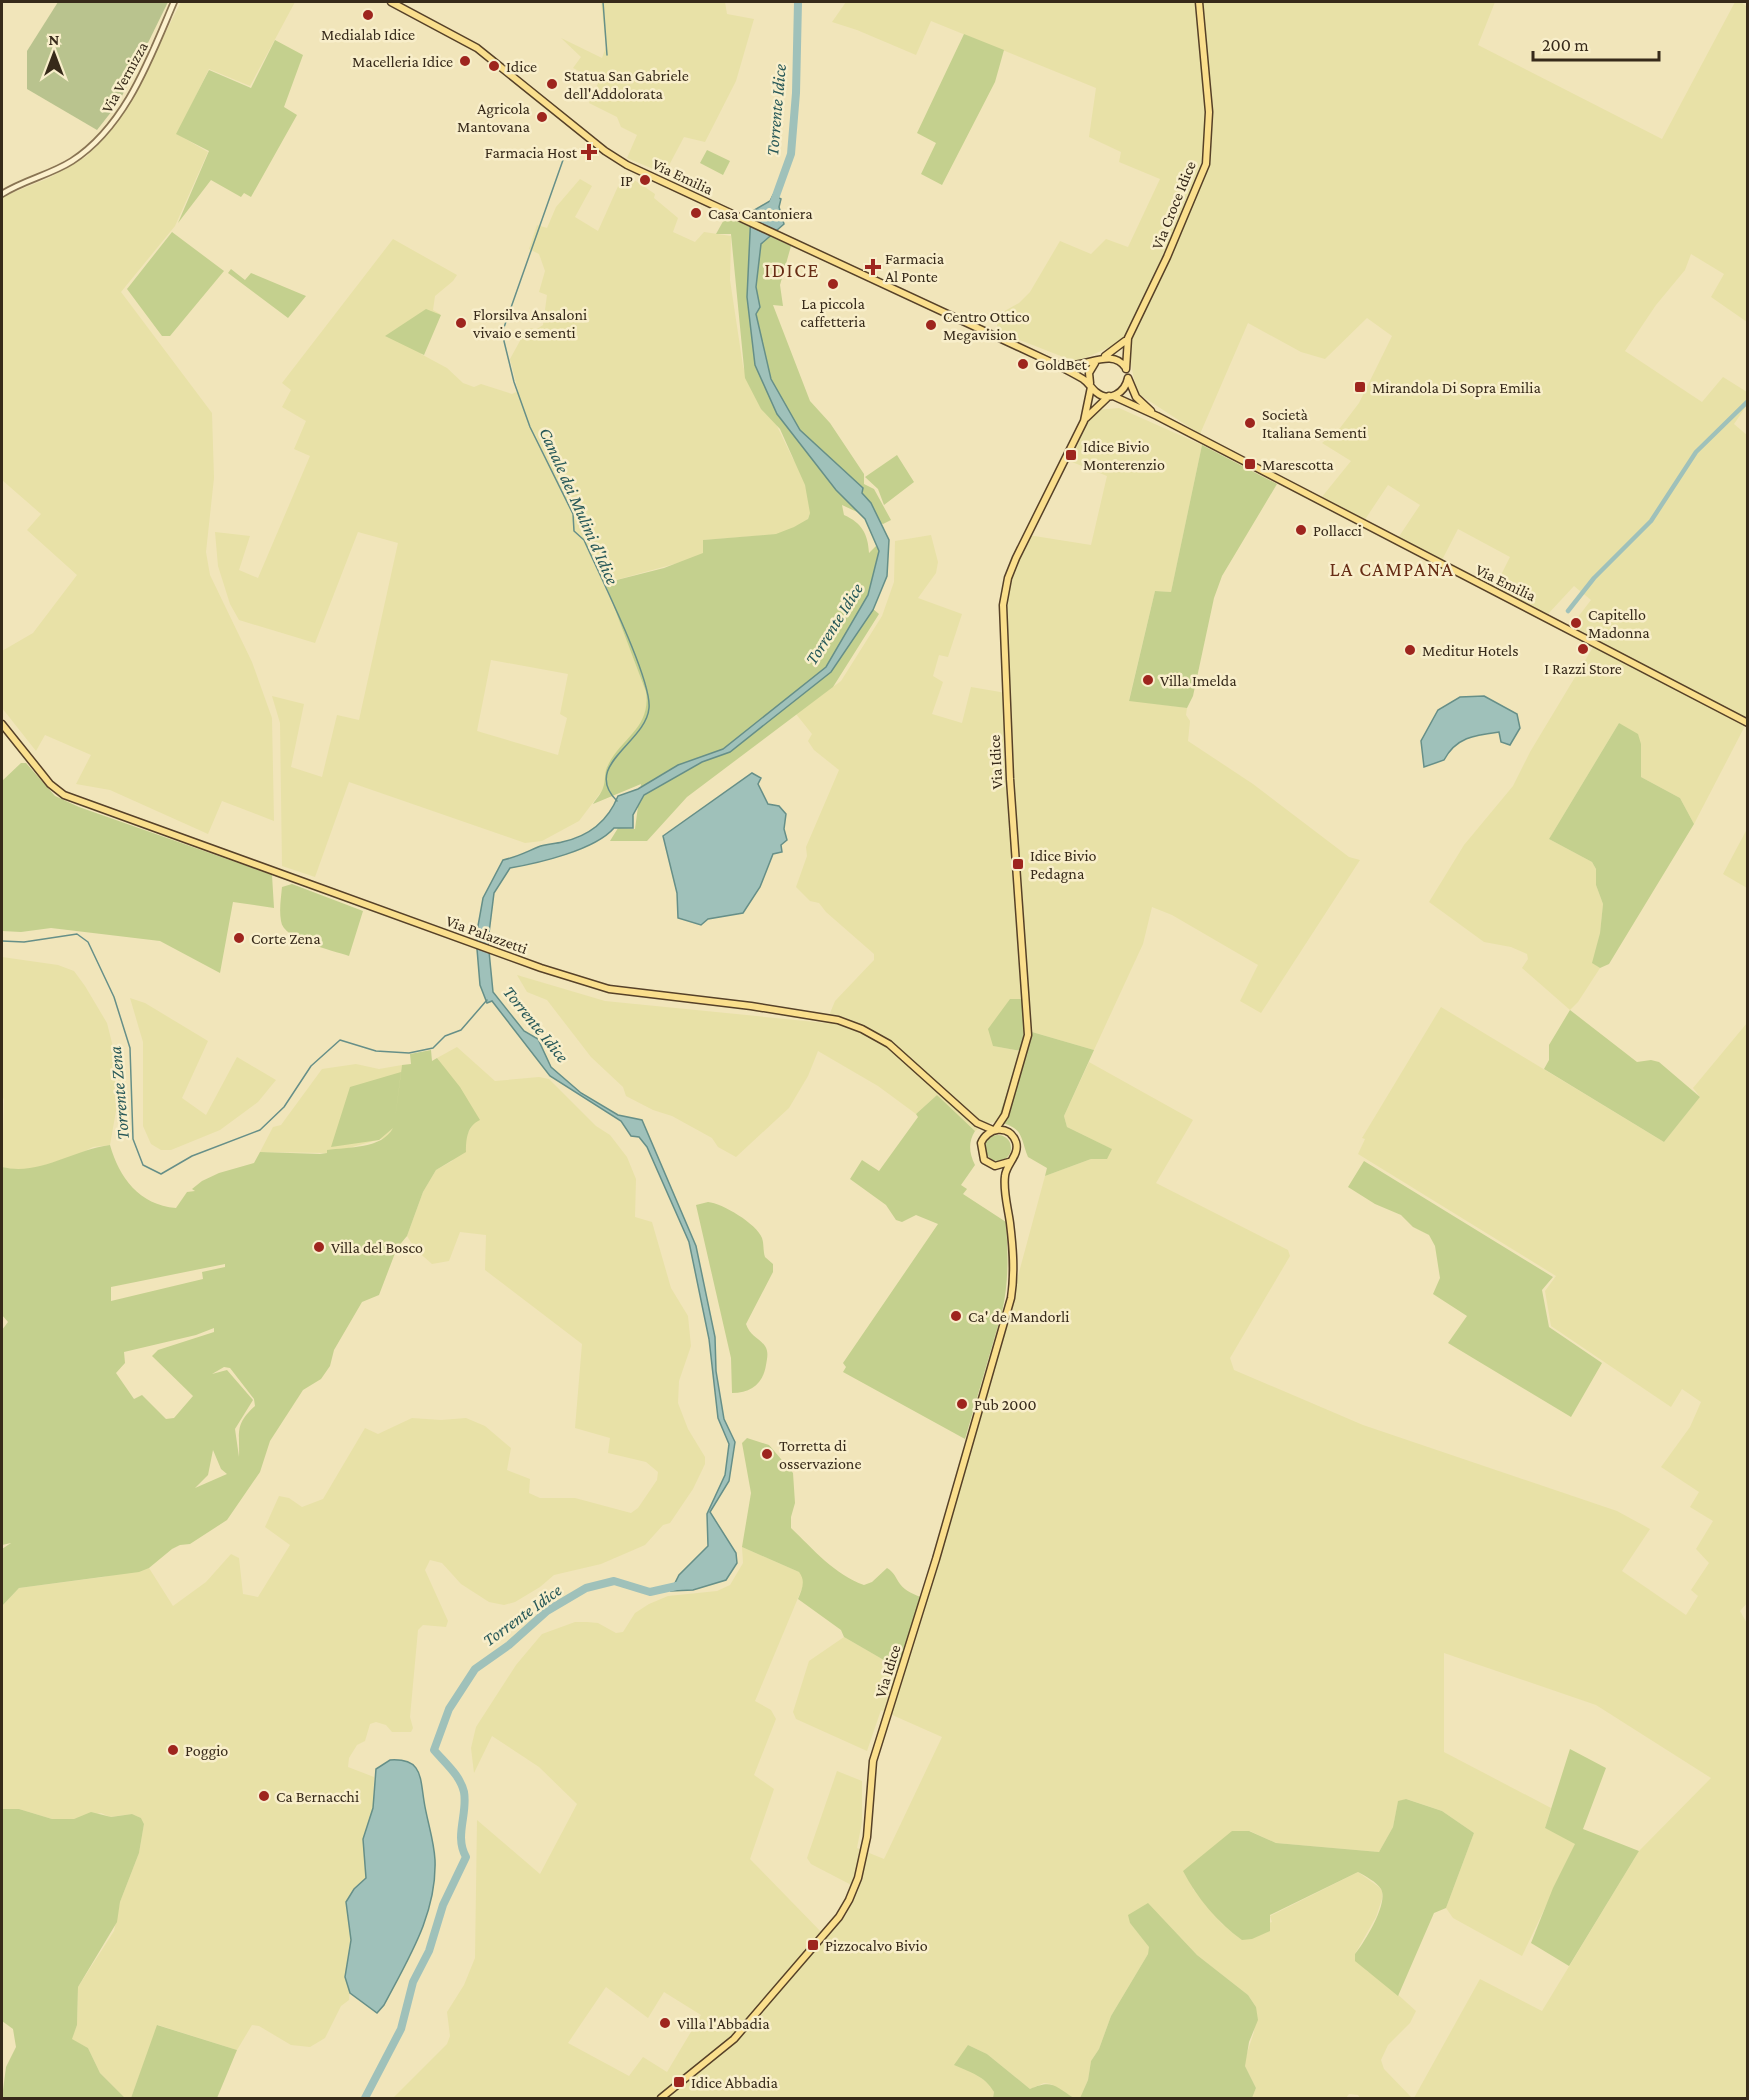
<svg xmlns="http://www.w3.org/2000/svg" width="1749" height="2100" viewBox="0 0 1749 2100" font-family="'Crimson Pro',serif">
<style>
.farmland{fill:#e8e1a7;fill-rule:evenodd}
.green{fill:#c4d08e;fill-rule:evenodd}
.cemetery{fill:#b9c38e}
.water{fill:#9fc1ba;stroke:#668f88;stroke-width:1.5}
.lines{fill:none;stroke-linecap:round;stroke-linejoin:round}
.stream{stroke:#668f88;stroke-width:1.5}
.canal{stroke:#9fc1ba;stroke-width:4.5}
.river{stroke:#9fc1ba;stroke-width:8}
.minor-casing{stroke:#897453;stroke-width:8}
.major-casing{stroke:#564128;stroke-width:9}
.minor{stroke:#fcf1ce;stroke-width:4.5}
.major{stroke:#fadf8d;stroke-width:6}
.poi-dot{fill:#9e251e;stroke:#f8eeca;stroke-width:2}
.labels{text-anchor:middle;stroke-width:5;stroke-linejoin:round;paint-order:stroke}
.poi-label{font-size:16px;fill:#372a1a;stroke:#f8eeca;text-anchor:start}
.street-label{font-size:16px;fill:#372a1a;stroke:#f8eeca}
.water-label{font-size:18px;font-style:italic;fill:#275858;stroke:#f8eeca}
.quarter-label{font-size:20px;letter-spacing:1.5px;fill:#672c15;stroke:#f8eeca}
</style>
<rect width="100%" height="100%" fill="#f1e5ba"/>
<path class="farmland" d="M181,2H295L250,86L209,69L177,134L208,152L175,226L121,292L212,413L214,478L206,552L210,575L252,662L272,718L274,821L222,801L208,834L110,790L76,784L91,755L45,735L36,751L2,708V651L33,633L77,575L27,530L41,514L2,480V197L49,178L87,156L128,106Z
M601,2H725L727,14L754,19L736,81L705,142L684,137L667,169L651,168L627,158L637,135L621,127L617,117L589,103L599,81L573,68L581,57L561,38L602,58L606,47Z
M846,2H1495L1478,45L1662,139L1735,2H1741L1747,7V322L1711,297L1724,274L1691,254L1685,270L1656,305L1625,351L1702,402L1723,377L1747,392V405L1734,424L1748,436L1747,722L1694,824L1680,798L1641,777V744L1619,723L1549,839L1592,862L1596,869V885L1603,904L1600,933L1593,963L1600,968L1578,1002L1570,1010L1522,968L1528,959L1527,954L1511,947L1484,942L1429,902L1464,845L1513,786L1530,752L1598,639L1571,626L1591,600L1574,586L1548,614L1503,594L1498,581L1510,557L1458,529L1442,560L1398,538L1420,505L1388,485L1364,521L1321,498L1351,461L1322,443L1340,428L1359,403L1392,336L1367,318L1325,359L1301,352L1248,323L1200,434L1137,393L1129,355L1125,346L1119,343L1076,362L1002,333L997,328V320L1001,313L1019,303L1030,292L1060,241L1091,254L1106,239L1128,247L1160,179L1119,162L1121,152L1089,137L1096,88L931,21L916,55L857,30L832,22Z
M624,173L655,194L654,198L678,218L673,232L695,242L704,232L731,236L730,280L743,366L753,392L776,424L793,459L800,466L810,503V513L807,521L780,534L703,540L707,555L605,583L646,692L647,713L630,739L607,766L604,788L579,821L542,841L525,843L349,782L315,877L282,866L280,723L272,696L304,704L291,767L322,777L337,715L359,720L398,543L358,532L315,643L239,620L230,604L218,566L215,532L250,536L239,570L258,578L310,456L294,449L306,421L282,407L291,390L282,383L393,239L457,275L453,281L435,296L433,310L440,314L421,354L447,368L463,383L474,387L481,384L512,394L518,391L510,359L527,328L537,329L543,325L547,295L539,292L545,271L539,254L529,249L537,225L547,228L556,207L580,179L592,186L575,217L598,231ZM491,660L568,674L560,714L567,718L558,755L477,731Z
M1119,408L1202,445L1171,592L1155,591L1129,700L1187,708L1186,715L1190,721L1188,741L1253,784L1349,857L1360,860L1261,1013L1240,1001L1258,965L1172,915L1152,907L1143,944L1094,1050L1032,1032L1029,1000L993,1046L1021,1051L1002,1112L997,1122L988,1123L975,1131L937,1095L916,1114L878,1086L818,1051L808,1076L789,1108L736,1157L718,1147L712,1138L672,1116L653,1110L626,1096L623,1087L591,1057L547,1000L527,992L517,975L605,1001L826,1023L835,1001L874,960V954L826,912L819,903L810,901L796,887L807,856L806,847L839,770L814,750L808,741L812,734L796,714L841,681L882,616L894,582L895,541L931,535L938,562L936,573L918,598L962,614L948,657L939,655L933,676L943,682L932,714L962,723L971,687L1006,693V604L1015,563L1028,535L1091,545L1107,476L1067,460L1084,426L1096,410Z
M1747,829V888L1723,874Z
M2,957L58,965L74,971L85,986L107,1023L114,1051L116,1111L110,1145L93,1147L69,1159L23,1171L2,1167L4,1100L2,1095Z
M130,998L145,1003L208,1041L182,1098L206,1115L237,1057L276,1080L258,1102L220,1130L171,1150H161L151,1144L143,1126V1042Z
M1441,1007L1664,1142L1700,1097L1693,1088L1747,1023L1748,1602L1740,1611L1748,1625L1747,2098H1414L1480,1979L1542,2011L1639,1851L1711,1778L1596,1705L1444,1653V1752L1551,1808L1545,1828L1576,1843L1522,1956L1453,1918L1446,1908L1474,1833L1442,1811L1406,1799L1398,1802L1393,1827L1379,1852L1276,1843L1250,1831L1193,1889L1222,1924L1231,1929L1236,1935L1272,1922L1270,1916L1358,1872L1379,1887L1382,1891V1899L1376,1917L1355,1954L1367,1971L1384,1982L1416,2011L1410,2023L1388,2045L1381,2060L1384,2069L1412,2098H1360L1358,2095L1349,2094L1346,2098H1252L1256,2088L1245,2066V2059L1254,2032L1256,2007L1248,1995L1197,1955L1160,1916L1130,1923L1150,1947L1148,1954L1111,2016L1099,2049L1091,2061L1088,2080L1080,2098H1074L1051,2084L1044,2083L1030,2089L987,2054L968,2045L964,2069L973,2071L990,2085L994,2092L993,2098H393L447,2044L450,2036L447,2012L464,1985L475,1958L477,1820L540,1874L577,1804L539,1767L492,1736L474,1773L471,1748L476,1727L516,1665L542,1634L575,1622H587L598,1623L616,1633L623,1632L635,1613L649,1604L668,1596L717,1591L730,1585L743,1563L742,1547L799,1572L803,1577V1586L755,1701L771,1710L776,1719L754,1775L774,1789L750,1859L826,1937L846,1915L859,1889L811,1864L807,1858L837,1771L862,1781V1822L857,1848L884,1859L942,1737L881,1710L867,1751L796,1719L793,1712L809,1661L844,1637L901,1670L973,1443L1045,1176L1091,1159H1106L1111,1149L1067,1127L1064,1116L1089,1062L1193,1120L1156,1183L1288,1250L1290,1256L1230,1358L1234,1370L1363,1425L1617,1511L1650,1529L1622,1571L1686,1615L1698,1596L1691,1590L1709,1563L1696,1549L1713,1521L1690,1507L1699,1492L1661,1467L1690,1427L1701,1402L1682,1389L1671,1407L1551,1326L1545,1291L1556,1276L1358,1154L1365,1139L1362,1138ZM606,1987L648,2018L664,1992L701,2015L667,2072L643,2057L629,2076L568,2043Z
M457,1047L495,1081L539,1077L549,1079L596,1126L610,1135L627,1157L636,1179L635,1217L652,1222L671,1288L688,1316L691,1346L679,1381L678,1403L688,1429L705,1457V1464L693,1489L670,1523L663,1525L645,1545L601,1564L554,1575L540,1587L515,1602L504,1605L489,1602L461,1584L442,1563L430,1560L425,1570L448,1621L446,1627L423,1625L418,1630L410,1717L413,1728L411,1732H392L386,1725L376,1722L370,1724L365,1741L357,1745L349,1758L348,1767L374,1777L373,1808L363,1840L366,1878L353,1889L346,1902L351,1940L345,1977L350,1985L349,2000L341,2006L325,2038L310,2047L291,2045L259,2026L252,2025L237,2050L158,2025L131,2098H125L100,2073L88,2048L71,2039L77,2025L78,1987L114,1931L120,1902L139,1853L144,1824L141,1818L132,1814L110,1817L101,1813L74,1819H52L19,1809H2V1606L19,1588L103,1577L149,1568L173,1606L206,1582L231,1554L239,1558L243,1594L258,1597L290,1545L265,1527L279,1496L289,1498L302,1507L323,1499L365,1428L378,1434L412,1418L441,1420L466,1418L485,1426L511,1448L507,1470L530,1479L529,1493L540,1498H575L631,1513L638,1508L657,1480L658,1472L646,1462L608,1453L610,1438L575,1428L582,1344L485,1270L486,1235L460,1232L449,1261L432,1264L416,1250L407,1236L423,1192L436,1170L452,1161L476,1119L437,1058Z
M356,1064L379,1069L402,1065L396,1123L388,1137L331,1153L260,1152L273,1127L281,1125L322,1069Z"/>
<path class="green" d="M964,34L1004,50L995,82L942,185L921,174L936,143L917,133Z
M275,40L303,55L284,107L297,115L251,197L244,193L241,197L211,180L178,223L209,151L176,134L209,70L251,88Z
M707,150L730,161L723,175L700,163Z
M726,216L791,246L780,285L783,306L773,305L810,401L830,423L864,474V484L874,489L891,520L883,524L842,505L844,515C862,523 868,534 869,553L876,546L879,550L866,603L879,614L833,687L687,797L647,841H610L618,828L635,829L641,784L593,804C596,799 601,794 603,788C606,781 604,771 608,765C622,737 651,728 646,692L605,583L664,568L703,553V540L776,534L794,527L808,519L810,513L805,485L780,429L761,409L745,378L731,234H716Z
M172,232L224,271L170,336H162L127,289Z
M231,269L245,280L251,273L306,296L288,318L228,273Z
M426,309L441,315L424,355L385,336Z
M1202,445L1277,484L1222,576L1214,598L1193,696L1187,708L1129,701L1155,591L1171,592Z
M897,455L914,482L884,505L878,489L865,477Z
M1619,723L1638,734L1641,744V777L1680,798L1694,824L1609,964L1600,968L1592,963L1600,933L1603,904L1596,885V869L1592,862L1549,839Z
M21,763H26L55,796L79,807L272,875L274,908L233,902L220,973L160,941L51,928L21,932L2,931V781Z
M292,884L363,911L349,956C332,950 283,940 281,921C279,910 281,898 282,887Z
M1010,999H1029L1032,1032L1094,1050L1064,1116L1067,1127L1112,1149L1107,1159H1091L1045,1176L1047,1168L1028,1157C1020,1137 1024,1127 997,1122L1021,1051L993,1046L988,1029Z
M1570,1010L1637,1062L1651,1060L1659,1062L1700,1097L1664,1142L1544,1069L1549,1060V1045Z
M431,1050L432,1061L437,1058L460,1087L480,1120C467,1126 466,1139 466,1152L436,1170L423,1192L407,1236L397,1248L379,1295L362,1302L334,1350L330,1366L321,1379L303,1390L270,1441L260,1472L227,1520L190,1544L180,1545L172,1549L149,1568L139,1572L19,1588L2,1606V1549L11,1543L2,1545V1330L8,1322L2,1315V1167C40,1176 72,1150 110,1145C119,1177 139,1205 176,1208L187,1192L195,1191L192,1189L202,1181L219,1173L254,1163L260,1152L320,1154L327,1153V1150C348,1147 382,1149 393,1128L379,1140L331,1147L350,1087L401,1072L394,1127L402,1065L411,1064L410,1054ZM225,1264V1267L202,1272L203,1279L111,1301V1287ZM214,1328V1332L158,1350L152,1356L193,1396L174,1418L166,1419L142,1395L134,1399L116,1373L125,1363L124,1352L196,1335ZM224,1367L230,1368L254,1399L255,1406C234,1425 240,1432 239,1457L235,1429L253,1400L227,1370L212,1374ZM213,1450L221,1469L227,1474L195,1488L208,1475Z
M937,1095L975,1131C968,1142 969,1153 975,1165L961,1185L967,1189L963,1194L1006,1222C1008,1253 1009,1282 1002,1312L965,1439L843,1372L846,1367L843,1363L938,1224L916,1215L902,1222L896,1220L886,1205L850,1179L862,1160L879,1171L918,1117L916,1114Z
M985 1148a13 13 0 1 1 26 0a13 13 0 1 1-26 0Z
M1364,1161L1553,1277L1542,1290L1549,1327L1602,1363L1571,1417L1448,1343L1467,1316L1433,1294L1440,1278L1435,1246L1429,1235L1413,1227L1401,1215L1375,1204L1348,1187Z
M708,1202C722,1203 757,1224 762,1238C764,1243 763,1251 765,1257L773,1264V1272L746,1324C750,1336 758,1337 765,1346C769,1352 767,1359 766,1365C763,1384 751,1393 732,1393L731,1358L696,1205Z
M747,1438L769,1445L793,1473L795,1503L791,1517V1528C813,1549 835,1575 864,1585L872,1582L887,1568C895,1573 895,1577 900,1584C905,1591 915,1595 923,1598L901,1670L844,1637L841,1630L798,1599C802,1589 806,1581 799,1572L742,1547L751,1493L742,1443Z
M1570,1749L1606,1768L1583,1829L1639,1851L1569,1966L1531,1943L1553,1888L1575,1844L1545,1828Z
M1406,1799L1442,1811L1474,1833L1446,1908L1434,1913L1398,1996L1355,1961V1954C1364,1943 1389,1903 1381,1889C1377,1882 1365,1876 1358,1872L1270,1915V1931L1252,1939L1242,1940C1218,1923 1197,1898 1183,1871L1232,1831H1249L1276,1843L1379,1852L1393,1827L1398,1801Z
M2,1809H19L52,1819H74L91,1812L111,1817L132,1814L141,1818L144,1824L139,1853L120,1902L117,1922L78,1987L77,2025L72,2039L88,2048L100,2073L125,2098H2L6,2067L16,2047L13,2029L2,2021Z
M1148,1903L1197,1955L1248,1995L1256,2007L1258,2020L1249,2042L1245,2066L1256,2088L1252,2098H1080L1088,2080L1091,2061L1099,2049L1111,2016L1148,1954L1149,1947L1130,1923L1128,1915Z
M157,2025L237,2050L217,2098H131Z
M968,2045L987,2054L1030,2089C1052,2079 1055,2086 1074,2098H993L994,2092C985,2076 970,2072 954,2065Z"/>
<path class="cemetery" d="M58,2H168L119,102L97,130L27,89V51Z"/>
<path class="water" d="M773,195L781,199L779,207L784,224L761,244L756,287L760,307L756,314L771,379L800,430L863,488L862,493L871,503L889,540L887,576L873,610L831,672L730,752L702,762L644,795L633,815V828H614C595,850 539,863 510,868L494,893L488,941L493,992L524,1031L538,1039L551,1067L581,1093L618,1115L642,1120L696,1246L715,1337L716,1371L724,1419L735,1442L729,1481L710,1512L736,1553L737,1563L726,1580L693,1590L671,1591L679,1575L708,1546L707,1514L725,1475L729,1444L718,1418L709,1339L689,1242L647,1147L639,1137L631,1136L621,1121L550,1076L492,1001L487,1003L480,985L476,937L483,898L503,860C517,857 526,852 538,847C546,844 555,844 562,842C590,836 608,821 618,796L638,789L678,765L723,749L826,667L868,595L879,551L865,519L836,490L777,414L755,365L747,297L751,212L770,201Z
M1484,696L1517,714L1520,728L1510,745L1501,742L1499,732C1475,735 1456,737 1444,760L1424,767L1421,741L1438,710L1460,697Z
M752,773L761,778L758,784L768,804L779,806L786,814L784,829L787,840L781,845L782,852L773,854L760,887L743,913L708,919L701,925L678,918L677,893L663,836Z
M390,1760C422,1758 420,1776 424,1801C427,1821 434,1840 435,1860C437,1914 408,1959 384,2005L377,2013L350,1993L345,1977L351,1940L346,1902L354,1889L366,1878L363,1839L373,1808L376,1769Z"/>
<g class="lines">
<path class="stream" d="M603,2L607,55
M563,160L502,333L514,382L530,427L573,514L574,531L584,540C598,572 652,679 649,708C646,743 581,765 617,801
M2,941L24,942L77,934L88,942L114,997L130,1048L133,1139L143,1165L161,1174L192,1156L260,1130L284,1107L311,1066L340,1040L376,1051L409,1053L433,1048L445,1036L461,1030L487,1000"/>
<path class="canal" d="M1568,611L1594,578L1651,521L1696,452L1748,401"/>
<path class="river" d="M773,204L791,154L796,93L798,2
M365,2098L401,2029L413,1982L429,1951L443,1905L466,1857C454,1836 468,1814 464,1792C460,1775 445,1763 434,1750L449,1709L475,1669L509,1645L547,1611L586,1588L614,1581L650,1592L681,1585"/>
<g class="minor-casing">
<path id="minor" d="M2,194C24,180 50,175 72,161C126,126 150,58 174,2"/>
</g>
<g class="major-casing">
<path id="major" d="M391,2L477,48L605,151L627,165L1053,363C1063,368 1073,373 1083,379C1089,383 1091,388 1096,392C1109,403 1125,393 1128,378
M1105,356L1125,341
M1061,365C1084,370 1111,346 1126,368
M1126,369L1128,338L1167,257L1206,164L1209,112L1199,2
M1128,378L1136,397L1151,411
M1090,383L1089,373L1095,363
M1113,396L1157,416L1748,723
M1086,418L1109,396
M2,724L50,784L64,795L541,968L609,989L751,1006L838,1020L862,1029L889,1044L977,1123L993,1130
M995,1130L1005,1115L1028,1035L1010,779L1003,605L1008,578L1016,558L1084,421L1091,387
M661,2098L734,2039L839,1917L849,1900L858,1878L867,1837L873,1761L936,1559L1011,1298C1015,1272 1013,1248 1010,1223C1008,1208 1003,1191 1005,1176C1006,1164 1020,1155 1016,1142C1009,1123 987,1128 981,1143L984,1160L995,1166L1009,1162"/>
</g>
<use href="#minor" class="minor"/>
<use href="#major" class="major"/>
</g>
<g class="poi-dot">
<circle cx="368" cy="15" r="6"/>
<circle cx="465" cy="61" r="6"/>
<circle cx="494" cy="66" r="6"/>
<circle cx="552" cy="84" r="6"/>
<circle cx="542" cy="117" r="6"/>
<path d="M586 143h6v6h6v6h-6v6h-6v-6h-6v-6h6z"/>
<circle cx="645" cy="180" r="6"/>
<circle cx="696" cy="213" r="6"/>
<path d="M870 258h6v6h6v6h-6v6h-6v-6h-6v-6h6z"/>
<circle cx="833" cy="284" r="6"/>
<circle cx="461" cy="323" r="6"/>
<circle cx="931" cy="325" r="6"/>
<circle cx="1023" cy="364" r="6"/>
<rect x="1354" y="381" width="12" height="12" rx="3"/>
<circle cx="1250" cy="423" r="6"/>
<rect x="1065" y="449" width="12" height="12" rx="3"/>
<rect x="1244" y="458" width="12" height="12" rx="3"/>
<circle cx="1301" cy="530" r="6"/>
<circle cx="1576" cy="623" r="6"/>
<circle cx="1583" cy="649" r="6"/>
<circle cx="1410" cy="650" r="6"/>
<circle cx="1148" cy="680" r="6"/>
<rect x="1012" y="858" width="12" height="12" rx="3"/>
<circle cx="239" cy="938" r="6"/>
<circle cx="319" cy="1247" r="6"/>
<circle cx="956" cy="1316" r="6"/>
<circle cx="962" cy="1404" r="6"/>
<circle cx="767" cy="1454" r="6"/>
<circle cx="173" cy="1750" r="6"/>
<circle cx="264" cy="1796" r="6"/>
<rect x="807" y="1939" width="12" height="12" rx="3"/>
<circle cx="665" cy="2023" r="6"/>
<rect x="673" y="2076" width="12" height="12" rx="3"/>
</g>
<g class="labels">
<g class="poi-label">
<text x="368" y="40" text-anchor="middle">Medialab Idice</text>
<text x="453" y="67" text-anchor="end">Macelleria Idice</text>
<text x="506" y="72">Idice</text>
<text x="564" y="81">Statua San Gabriele<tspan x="564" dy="18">dell'Addolorata</tspan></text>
<text x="530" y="114" text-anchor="end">Agricola<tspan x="530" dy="18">Mantovana</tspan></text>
<text x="577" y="158" text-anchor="end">Farmacia Host</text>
<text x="633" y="186" text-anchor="end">IP</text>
<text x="708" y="219">Casa Cantoniera</text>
<text x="885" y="264">Farmacia<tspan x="885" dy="18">Al Ponte</tspan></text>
<text x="833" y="309" text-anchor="middle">La piccola<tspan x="833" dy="18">caffetteria</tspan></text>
<text x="473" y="320">Florsilva Ansaloni<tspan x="473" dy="18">vivaio e sementi</tspan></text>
<text x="943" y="322">Centro Ottico<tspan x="943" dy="18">Megavision</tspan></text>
<text x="1035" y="370">GoldBet</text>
<text x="1372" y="393">Mirandola Di Sopra Emilia</text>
<text x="1262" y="420">Società<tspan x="1262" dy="18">Italiana Sementi</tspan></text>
<text x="1083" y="452">Idice Bivio<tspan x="1083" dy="18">Monterenzio</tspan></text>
<text x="1262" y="470">Marescotta</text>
<text x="1313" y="536">Pollacci</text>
<text x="1588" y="620">Capitello<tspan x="1588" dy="18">Madonna</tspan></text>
<text x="1422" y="656">Meditur Hotels</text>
<text x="1583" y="674" text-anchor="middle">I Razzi Store</text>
<text x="1160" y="686">Villa Imelda</text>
<text x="1030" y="861">Idice Bivio<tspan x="1030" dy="18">Pedagna</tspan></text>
<text x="251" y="944">Corte Zena</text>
<text x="331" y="1253">Villa del Bosco</text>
<text x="968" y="1322">Ca' de Mandorli</text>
<text x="974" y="1410">Pub 2000</text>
<text x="779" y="1451">Torretta di<tspan x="779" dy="18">osservazione</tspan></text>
<text x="185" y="1756">Poggio</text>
<text x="276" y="1802">Ca Bernacchi</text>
<text x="825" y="1951">Pizzocalvo Bivio</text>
<text x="677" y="2029">Villa l'Abbadia</text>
<text x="691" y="2088">Idice Abbadia</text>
</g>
<g class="street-label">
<text transform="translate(124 77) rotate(-61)" y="6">Via Vernizza</text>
<text transform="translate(683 176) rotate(25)" y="6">Via Emilia</text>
<text transform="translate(1173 205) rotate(-68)" y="6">Via Croce Idice</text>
<text transform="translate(1506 582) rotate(26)" y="6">Via Emilia</text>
<text transform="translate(995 762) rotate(-93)" y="6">Via Idice</text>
<text transform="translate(487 934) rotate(20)" y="6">Via Palazzetti</text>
<text transform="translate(887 1671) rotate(-73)" y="6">Via Idice</text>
</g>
<g class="water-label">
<text transform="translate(776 110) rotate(-85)" y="6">Torrente Idice</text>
<text transform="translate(579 506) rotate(66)" y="6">Canale dei Mulini d'Idice</text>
<text transform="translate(834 624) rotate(-58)" y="6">Torrente Idice</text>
<text transform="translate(536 1024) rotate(51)" y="6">Torrente Idice</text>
<text transform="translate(119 1093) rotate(-95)" y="6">Torrente Zena</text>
<text transform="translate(522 1615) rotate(-36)" y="6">Torrente Idice</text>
</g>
<g class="quarter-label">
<text x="792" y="277">IDICE</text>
<text x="1392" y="576">LA CAMPANA</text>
</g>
</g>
<rect width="1749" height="2100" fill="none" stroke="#372a1a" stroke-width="6"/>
<g transform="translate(54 54)" stroke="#f8eeca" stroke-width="4.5" paint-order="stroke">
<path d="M0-4.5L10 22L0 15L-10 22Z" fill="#372a1a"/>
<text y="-9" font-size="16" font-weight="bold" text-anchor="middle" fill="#372a1a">N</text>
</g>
<path d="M1533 51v9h126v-9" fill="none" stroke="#372a1a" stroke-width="3"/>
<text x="1542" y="51" font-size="18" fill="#372a1a" stroke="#f8eeca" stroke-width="4.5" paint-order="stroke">200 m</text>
</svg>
